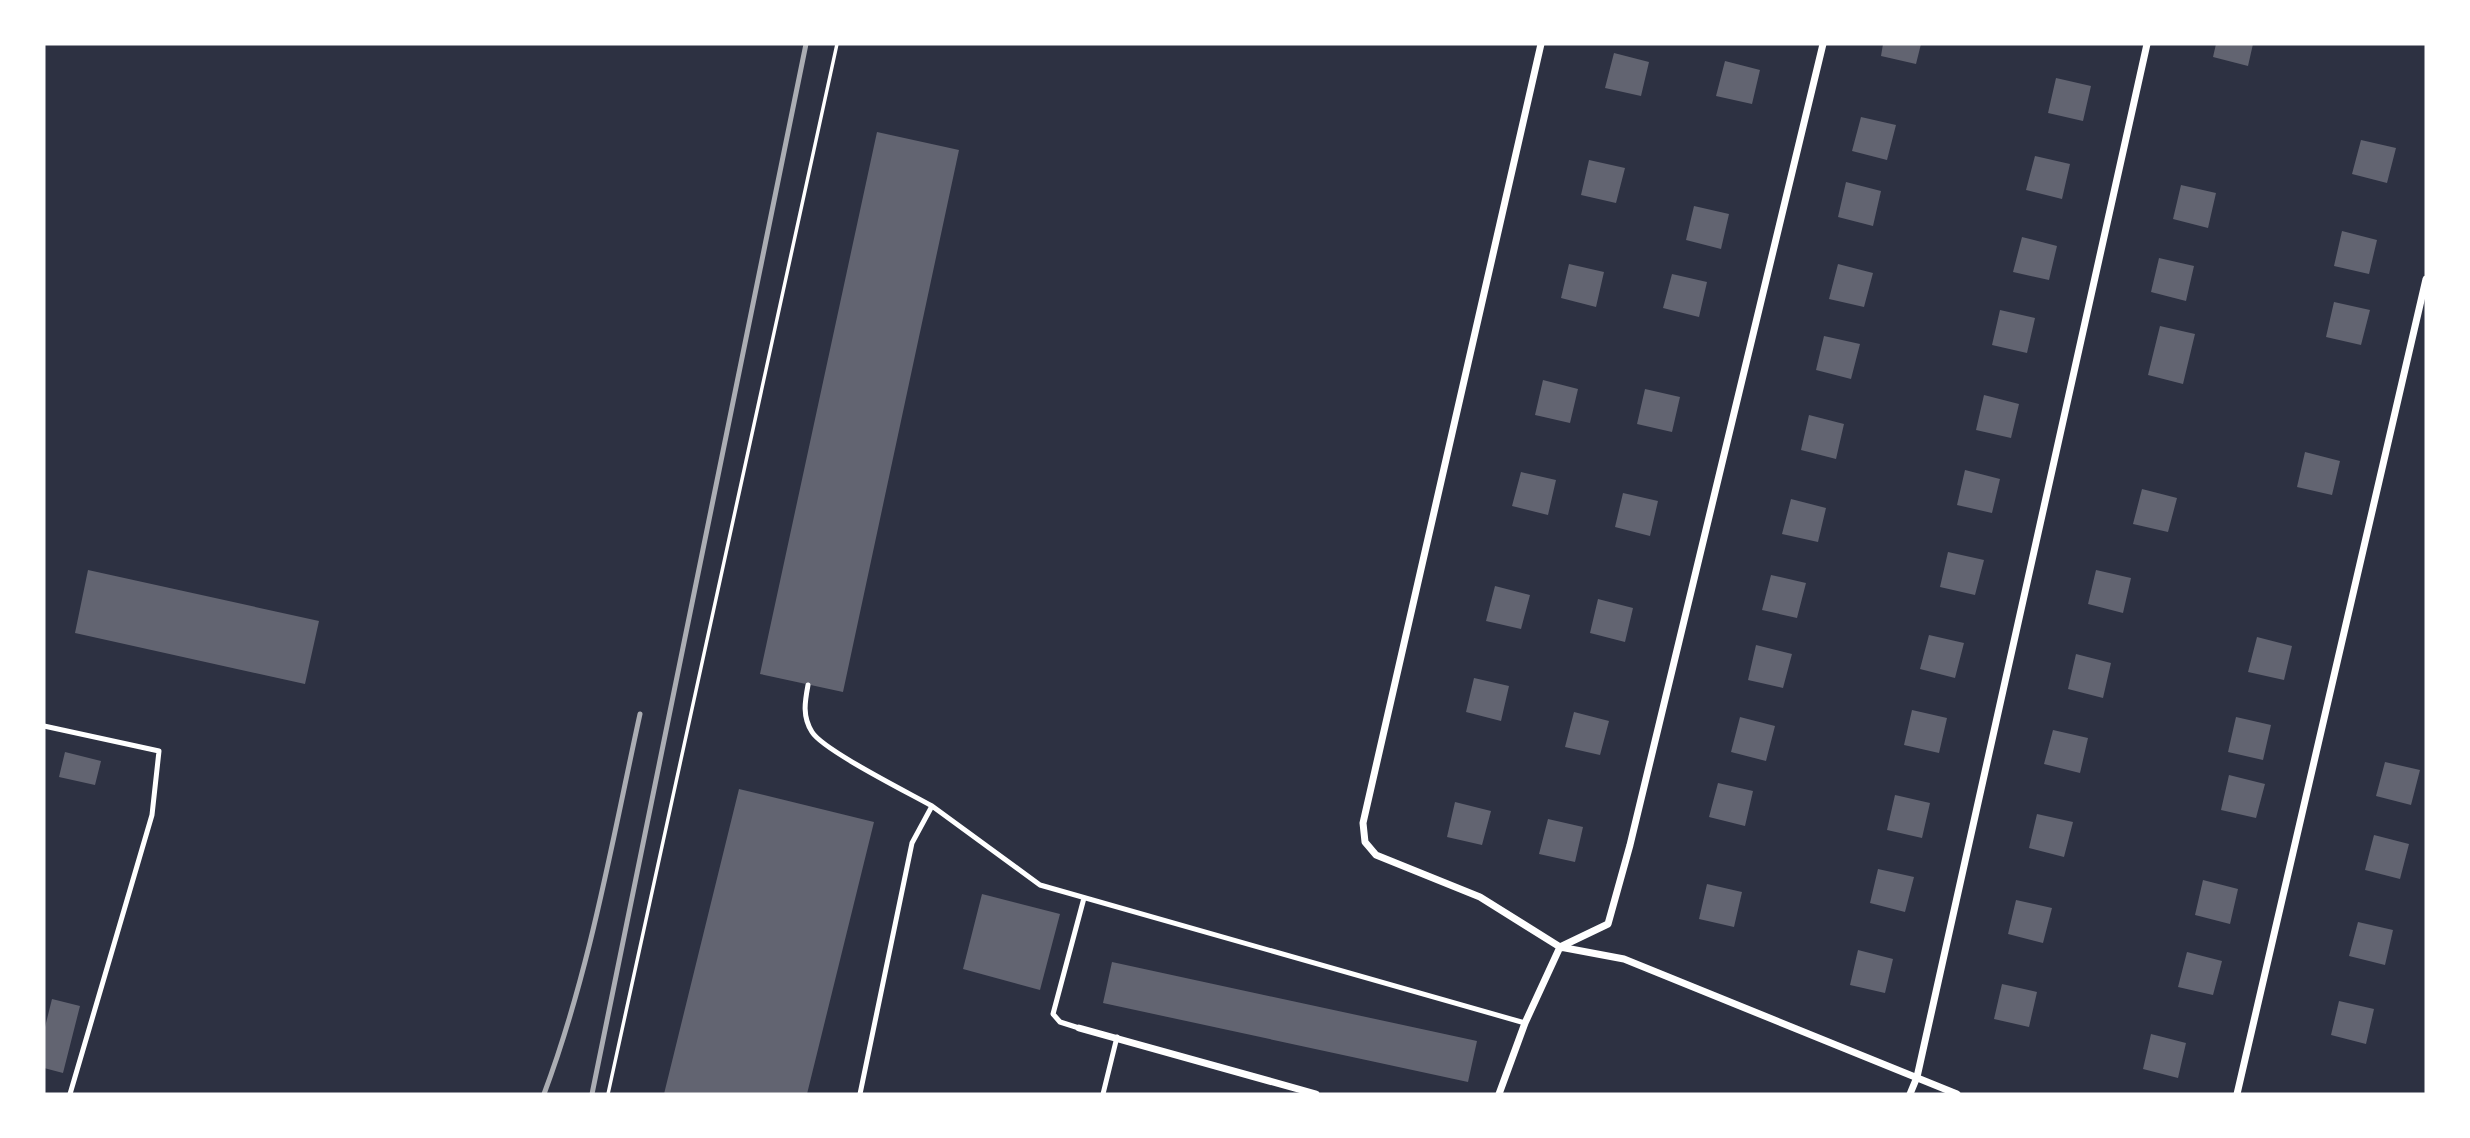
<svg xmlns="http://www.w3.org/2000/svg" width="2470" height="1138" viewBox="0 0 2470 1138" font-family="Montserrat,sans-serif">
<style>
.building{fill:#626471}
.lines{fill:none;stroke-linecap:round;stroke-linejoin:round}
.path{stroke:#fff;stroke-width:3.5}
.service{stroke:#fff;stroke-width:5}
.minor{stroke:#fff;stroke-width:7}
.rail{stroke:#abadb3;stroke-width:5}
</style>
<rect width="100%" height="100%" fill="#2d3142"/>
<path class="building" d="M1883,44H1921L1916,64L1881,56Z
M2216,44H2253L2248,66L2213,57Z
M1614,53L1649,62L1641,96L1605,88Z
M1725,61L1760,70L1752,104L1716,96Z
M2056,78L2091,86L2083,121L2048,113Z
M1861,117L1896,125L1887,160L1852,151Z
M877,132L959,150L843,692L760,674Z
M2361,140L2396,148L2387,183L2352,174Z
M2035,156L2070,164L2062,199L2026,190Z
M1589,160L1625,168L1616,203L1581,195Z
M1846,182L1881,191L1873,226L1838,217Z
M2181,185L2216,193L2208,228L2173,219Z
M1694,206L1729,214L1721,249L1686,240Z
M2342,231L2377,240L2369,274L2334,266Z
M2022,237L2057,246L2049,280L2013,272Z
M2159,258L2194,266L2186,301L2151,292Z
M1569,264L1604,272L1596,307L1561,298Z
M1838,264L1873,273L1864,307L1829,299Z
M1672,274L1707,282L1699,317L1663,308Z
M2334,302L2370,310L2361,345L2326,337Z
M2000,310L2035,318L2027,353L1992,345Z
M2160,326L2195,334L2183,384L2148,375Z
M1824,336L1860,344L1851,379L1816,370Z
M1543,380L1578,389L1570,423L1535,415Z
M1645,389L1680,397L1672,432L1637,424Z
M1984,395L2019,404L2011,438L1976,430Z
M1809,415L1844,424L1836,459L1801,450Z
M2305,452L2340,461L2332,495L2297,487Z
M1965,470L2000,479L1992,513L1957,505Z
M1521,472L1556,480L1548,515L1512,506Z
M2142,489L2177,498L2168,532L2133,524Z
M1623,493L1658,501L1650,536L1615,527Z
M1791,499L1826,508L1818,542L1782,534Z
M1948,552L1984,560L1975,595L1940,587Z
M88,570L319,621L305,684L75,633Z
M2096,570L2131,578L2123,613L2088,604Z
M1771,575L1806,583L1797,618L1762,610Z
M1495,586L1530,595L1521,629L1486,621Z
M1598,599L1633,608L1625,642L1590,633Z
M1929,635L1964,643L1955,678L1920,669Z
M2257,637L2292,646L2284,680L2248,672Z
M1756,645L1792,654L1783,688L1748,680Z
M2076,654L2111,663L2103,698L2068,689Z
M1474,678L1509,686L1501,721L1466,712Z
M1912,710L1947,718L1939,753L1904,745Z
M1574,712L1609,721L1600,755L1565,747Z
M1740,717L1775,726L1766,761L1731,752Z
M2236,717L2271,725L2263,760L2228,752Z
M2053,730L2088,738L2080,773L2044,764Z
M65,752L101,761L95,785L59,777Z
M2385,762L2420,770L2411,805L2376,796Z
M2229,775L2265,784L2256,818L2221,810Z
M1718,783L1753,791L1745,826L1709,817Z
M739,789L874,822L807,1094H664Z
M1895,795L1930,803L1922,838L1887,830Z
M1455,802L1491,811L1482,845L1447,837Z
M2037,814L2073,822L2064,857L2029,848Z
M1548,819L1583,827L1575,862L1539,854Z
M2374,835L2409,844L2400,879L2365,870Z
M1878,869L1914,877L1905,912L1870,903Z
M2203,880L2238,889L2230,924L2195,915Z
M1707,884L1742,892L1734,927L1699,919Z
M982,894L1060,914L1040,990L963,969Z
M2016,900L2052,908L2043,943L2008,934Z
M2358,922L2393,930L2385,965L2349,956Z
M1858,950L1893,959L1885,993L1850,985Z
M2187,952L2222,961L2213,995L2178,987Z
M1112,962L1477,1041L1468,1082L1103,1003Z
M2002,984L2037,992L2029,1027L1994,1019Z
M52,999L80,1006L63,1073L44,1068V1031Z
M2339,1001L2374,1009L2366,1044L2331,1035Z
M2151,1034L2186,1043L2178,1078L2143,1069Z"/>
<g class="lines">
<path class="path" d="M608,1094L837,44"/>
<path class="service" d="M808,685C805,701 802,716 812,732C823,750 909,793 932,806
M44,726L159,751L152,815L70,1094
M1079,1028L1060,1022L1053,1014L1084,898
M860,1094L912,843L932,806L1040,885L1525,1023
M1103,1094L1117,1037"/>
<path class="minor" d="M1541,44L1363,823L1365,842L1376,855L1480,897L1560,947L1624,959L1957,1094
M1079,1028L1316,1094
M1499,1094L1525,1023L1560,947L1608,924L1630,845L1823,44
M1910,1094L1917,1077L2147,44
M2237,1094L2426,279"/>
<path class="rail" d="M544,1094C590,971 612,842 640,714
M592,1094L806,44"/>
</g>
<rect width="2470" height="1138" fill="none" stroke="#ffffff" stroke-width="91"/>
</svg>
